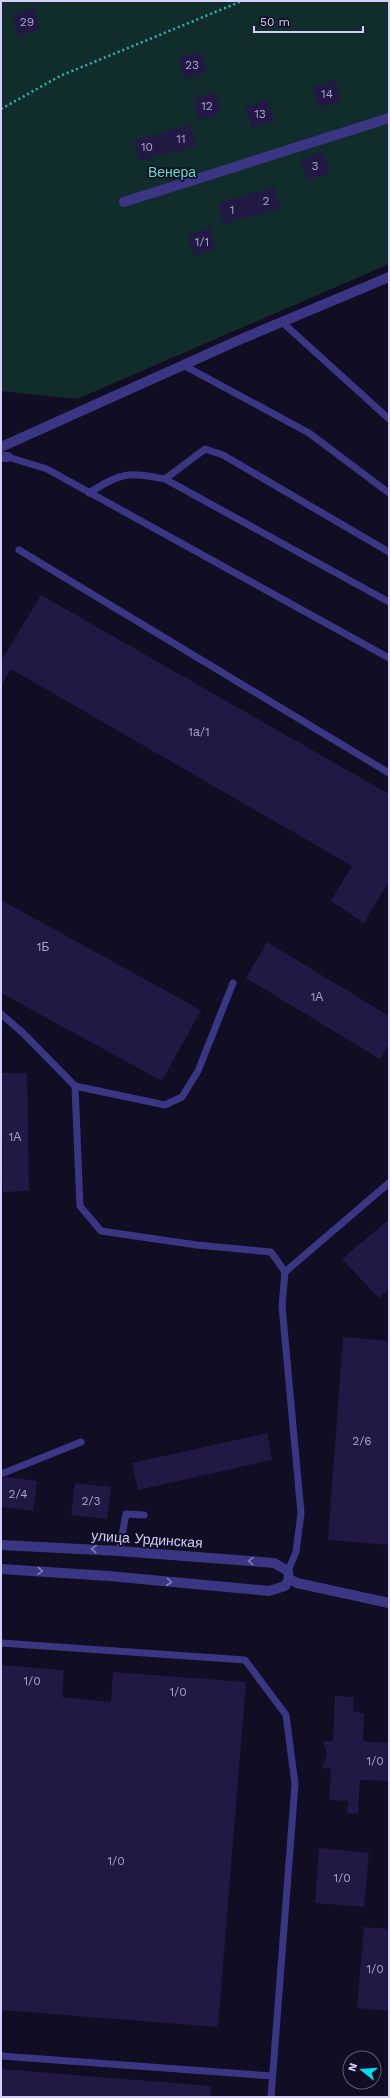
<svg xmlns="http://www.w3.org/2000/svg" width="390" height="2098" viewBox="0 0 390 2098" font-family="'Work Sans',sans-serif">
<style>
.green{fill:#102d2c}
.building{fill:#221844}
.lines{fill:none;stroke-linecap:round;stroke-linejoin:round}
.path{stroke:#2ab7b1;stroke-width:2.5;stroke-dasharray:2 3;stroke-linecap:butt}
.lane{stroke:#3b3683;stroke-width:7}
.street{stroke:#3b3683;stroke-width:10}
.oneway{stroke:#807bbb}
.labels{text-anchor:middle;stroke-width:3.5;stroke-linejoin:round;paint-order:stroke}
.number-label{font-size:12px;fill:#a8a1d0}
.park-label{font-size:14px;fill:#57e3c2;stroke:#110d23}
.street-label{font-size:14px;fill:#d5cfff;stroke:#110d23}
</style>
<rect width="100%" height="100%" fill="#110d23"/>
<path class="green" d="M1,1H389V264L77,399L1,391Z"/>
<path class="building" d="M34,8L41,29L19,36L12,15Z
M200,51L207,72L184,79L178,58Z
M335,80L341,101L319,108L313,87Z
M215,92L221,113L199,120L193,99Z
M268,100L274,121L252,128L245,107Z
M189,125L196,146L174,153L173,151L140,161L133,141Z
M323,152L330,173L307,180L301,159Z
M274,187L281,208L224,224L218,203Z
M210,228L216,249L194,256L188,235Z
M41,595L389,794V881L364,923L331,901L352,866L11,669L1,686V661Z
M1,900L201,1010L162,1081L1,993Z
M267,942L389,1016V1044L380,1059L246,978Z
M1,1073H27L29,1191L3,1192Z
M389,1219V1289L379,1298L342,1259Z
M343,1337L389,1341V1545L328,1540Z
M267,1433L272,1460L138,1490L132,1463Z
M6,1477L37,1481L33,1511L1,1507V1479Z
M75,1483L111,1487L107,1519L71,1515Z
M1,1665L64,1670L62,1697L111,1702L113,1672L246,1682L218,2027L1,2010Z
M335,1696L354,1697L353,1712L364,1713L363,1741L389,1743V1781L360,1780L358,1814L347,1813L348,1801L329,1800L331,1769L322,1768L327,1754L323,1741H333Z
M319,1848L369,1853L364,1907L315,1903Z
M364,1927L389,1929V2011L357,2008Z
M1,2069L211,2086L210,2097H1Z"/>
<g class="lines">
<path class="path" d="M1,109L60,76L242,1"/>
<path class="lane" d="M282,322L389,419
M183,365L309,433L389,493
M8,457L47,469L389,658
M165,479L205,449L223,455L389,552
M89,493C122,472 127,472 165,479L389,602
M19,550L389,773
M1,1014L23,1033L75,1086L80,1206L101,1231L197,1245L271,1252L285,1272L282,1306L301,1513L296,1552L288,1571
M75,1086L165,1105L182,1097L198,1071L233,983
M285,1272L389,1183
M1,1474L81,1442
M119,1551L126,1514L144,1515
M1,1643L245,1660L286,1715L295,1784L271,2097
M1,2056L272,2076"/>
<path class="street" d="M124,202L389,118
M1,447L239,340L389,277
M1,457H8
M1,1545L119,1551L274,1563L288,1571L289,1579L285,1586L269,1591L109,1576L1,1569
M289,1579L297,1583L389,1603"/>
</g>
<defs><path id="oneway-chevron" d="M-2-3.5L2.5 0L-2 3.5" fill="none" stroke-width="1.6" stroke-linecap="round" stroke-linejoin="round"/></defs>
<g class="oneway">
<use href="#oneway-chevron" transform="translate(94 1549) rotate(-177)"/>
<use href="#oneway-chevron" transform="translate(251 1561) rotate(-176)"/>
<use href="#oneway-chevron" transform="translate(40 1571) rotate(4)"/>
<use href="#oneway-chevron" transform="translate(169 1582) rotate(6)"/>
</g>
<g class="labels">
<g class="number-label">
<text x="27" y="26">29</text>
<text x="192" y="69">23</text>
<text x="327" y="98">14</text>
<text x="207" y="110">12</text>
<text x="260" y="118">13</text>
<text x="181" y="143">11</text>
<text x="147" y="151">10</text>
<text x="315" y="170">3</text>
<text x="266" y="205">2</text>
<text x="232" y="214">1</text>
<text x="202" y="246">1/1</text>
<text x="199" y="736">1а/1</text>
<text x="43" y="951">1Б</text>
<text x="317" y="1001">1А</text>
<text x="15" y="1141">1А</text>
<text x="362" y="1445">2/6</text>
<text x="18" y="1498">2/4</text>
<text x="91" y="1505">2/3</text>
<text x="32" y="1685">1/0</text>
<text x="178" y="1696">1/0</text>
<text x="375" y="1765">1/0</text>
<text x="116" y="1865">1/0</text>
<text x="342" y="1882">1/0</text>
<text x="375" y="1973">1/0</text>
</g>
<g class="park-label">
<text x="172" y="177">Венера</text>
</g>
<g class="street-label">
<text transform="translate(147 1539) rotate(4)" y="5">улица Урдинская</text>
</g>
</g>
<rect width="390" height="2098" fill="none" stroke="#d5cfff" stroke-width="4"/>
<g transform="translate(362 2070) rotate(287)"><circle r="19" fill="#110d23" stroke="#5f5b7b"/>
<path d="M0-3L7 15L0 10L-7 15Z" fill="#00dcfa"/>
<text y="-6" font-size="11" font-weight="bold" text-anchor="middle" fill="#d5cfff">N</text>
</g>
<path d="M254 26v6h109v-6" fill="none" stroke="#d5cfff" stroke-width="2"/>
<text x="260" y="26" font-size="12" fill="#d5cfff" stroke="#110d23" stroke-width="3" paint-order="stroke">50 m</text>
</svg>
